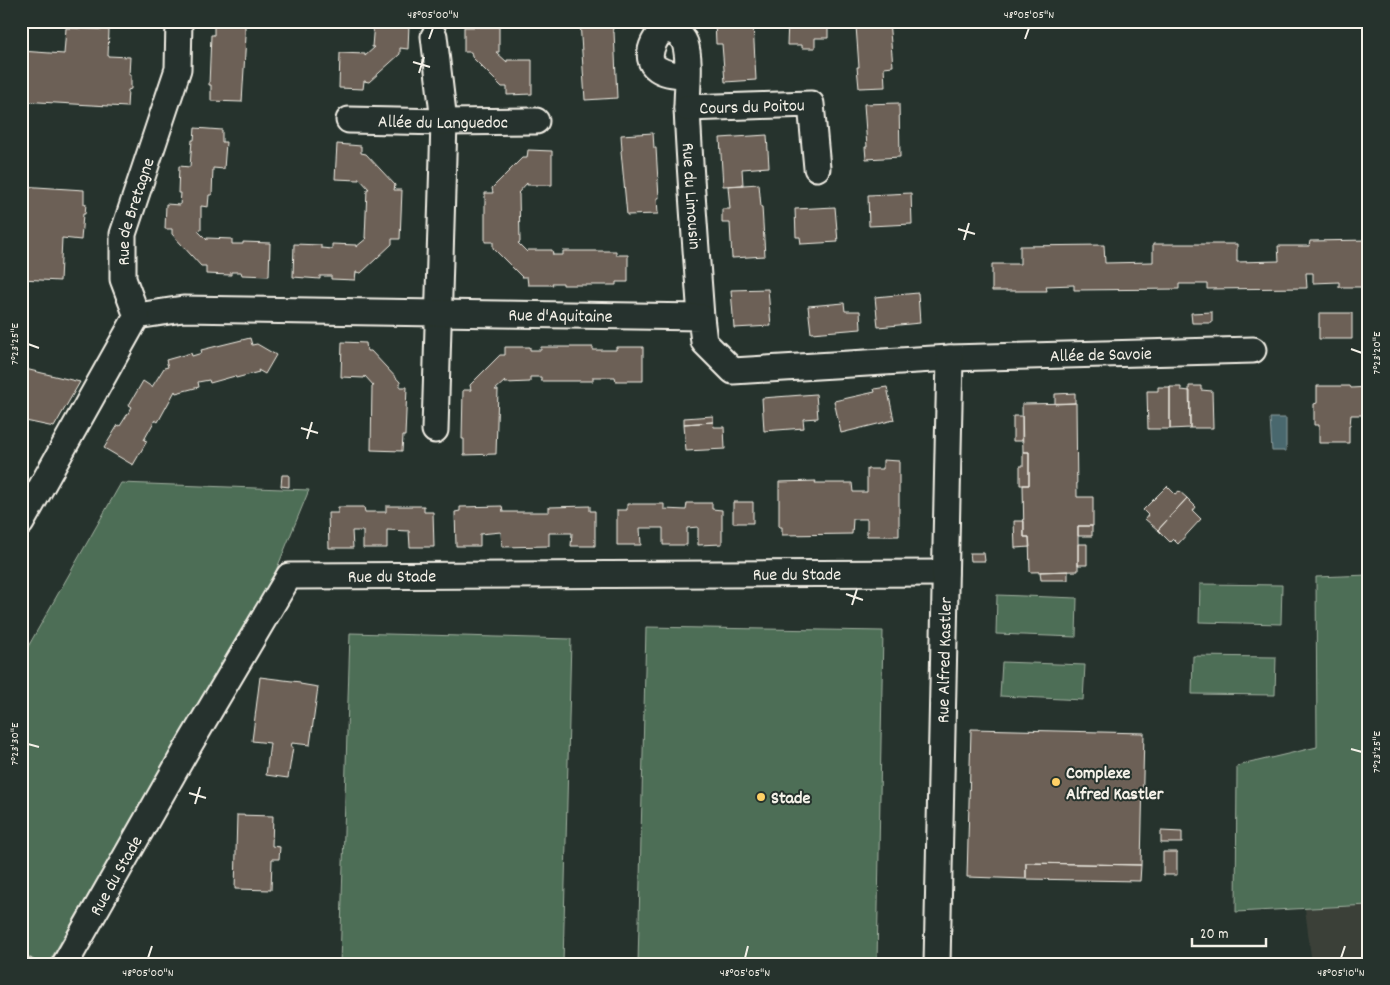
<svg xmlns="http://www.w3.org/2000/svg" width="1390" height="985" viewBox="0 0 1390 985" font-family="Dekko,sans-serif">
<style>
.built{fill:#3b4139}
.green{fill:#4e6e57;stroke:#a1b0a0}
.water{fill:#48676e;stroke:#8d9e9f}
.building{fill:#6c6156;stroke:#f4f1e8}
.lines{fill:none;stroke-linecap:round;stroke-linejoin:round}
.minor-casing{stroke:#f4f1e8;stroke-width:29}
.minor{stroke:#26332d;stroke-width:25}
.ticks{fill:none;stroke:#f4f1e8;stroke-width:2}
.poi-dot{fill:#ffd166;stroke:#26332d;stroke-width:2}
.labels{text-anchor:middle;stroke-width:4;stroke-linejoin:round;paint-order:stroke}
.street-label{font-size:18px;fill:#f4f1e8;stroke:#26332d}
.poi-label{font-size:18px;font-weight:bold;fill:#f4f1e8;stroke:#26332d;text-anchor:start}
.neatline{fill:none;stroke:#f4f1e8;stroke-width:2}
.ticks-label{font-size:12px;text-anchor:middle;fill:#f4f1e8}
</style>
<rect width="100%" height="100%" fill="#26332d"/>
<filter id="ink" filterUnits="userSpaceOnUse"><feTurbulence type="fractalNoise" baseFrequency=".02" numOctaves="2"/><feDisplacementMap in="SourceGraphic" scale="10" xChannelSelector="R" yChannelSelector="G"/><feConvolveMatrix kernelMatrix="1 2 1 2 8 2 1 2 1" color-interpolation-filters="sRGB"/></filter>
<g filter="url(#ink)">
<path class="built" d="M1369,905V964H1312L1305,909Z"/>
<path class="green" d="M121,483L309,490L275,573L48,964H21V659Z
M1369,575V905L1236,912L1237,766L1317,747L1316,577Z
M1200,584L1282,585L1281,624L1199,622Z
M997,595L1077,598L1076,637L996,634Z
M646,627L883,631L877,964H638Z
M350,633L571,639L563,964H340Z
M1193,656L1276,657L1275,695L1192,694Z
M1002,662L1085,665L1083,700L1000,696Z"/>
<path class="water" d="M1270,418H1286V451H1272Z"/>
<path class="building" d="M214,21H245V37L246,36L242,102L211,101V85H209L211,35H214Z
M580,21H612L613,32H614L617,98L585,100Z
M715,21H749V23H753L756,80L725,82L722,44H716Z
M788,21H828V38H815V48H802V45H787Z
M873,21H889L893,66L884,67L885,87L859,88L857,67H859L856,26L874,24Z
M374,22L409,24L408,49L400,48V54L369,82L364,81L363,89L339,88L340,53L365,54V56L375,47H372Z
M464,27H499V52H496L507,62V60H532V94L507,95V87H502L472,57L471,52H464Z
M66,28L109,30L108,56L130,57L129,75H131V89L128,90L127,107L21,101V51L64,54Z
M899,103L900,157L866,159L865,147H867L864,104Z
M195,128L222,130V142H226L224,169L213,168L212,195H209L208,207L201,206V230L198,231L207,240V238L232,239V244H243V242L270,243L269,276L242,275L241,272H231V275L206,274V266H201L172,234V229H165L166,204L180,205L181,193H178L179,166L190,167L192,140H194Z
M653,133L654,148H656L659,198H657L658,214L627,215L621,151L622,150L621,135Z
M767,135L769,167L742,169L743,185L723,186L720,138Z
M337,144L361,146V153L366,154L395,185L394,190H402L400,239H392V244L361,273L356,272L355,280L331,279V276H320V279L293,277L294,244L321,245V248L332,249V244L356,245V247L367,238H365L367,189H369L359,178V180L335,179Z
M528,150L552,151V185H527V183L518,193L519,194L520,242L518,243L527,252L528,250H552L553,255H563V251H616V255H628V282H616V285H563V283H552L553,285H528L527,277H522L493,248V242H485V193H493L492,188L522,158H527Z
M759,184L761,207H762L765,256L732,258L730,223H722V209H730L728,186Z
M21,186L84,190V204H86L85,214H83L81,240L62,238L60,281L21,279Z
M911,193L912,224L869,226L868,195Z
M835,207L838,242L801,244L800,237H796L795,209Z
M1369,240V287H1339V282L1313,283V273H1306L1307,288L1207,289V284H1179V289L1074,290V285L1046,286L1047,291H992V264H1020V246L1104,245L1105,263L1153,262V244H1237V262L1279,261L1278,246H1309L1310,241Z
M768,289L771,326L734,328L731,290Z
M918,293L920,323L878,327L875,297Z
M844,303L845,311H860L861,329L811,333L808,306Z
M1212,312V323H1192L1191,313Z
M1319,313H1352V339H1319Z
M250,338L252,345L257,344L276,355L265,374L258,370L259,372L236,378L235,376L210,383L209,380L198,382L199,387L176,393L175,391L158,422L155,420L144,440L147,441L133,465L104,448L118,425L120,426L132,407L129,405L143,381L152,387L164,368L168,367L166,360L191,353L192,356L202,353L201,350Z
M342,342L366,343L367,351H371L400,382V387H407L405,436H403L402,451L371,450L372,386H374L365,376L364,378L341,377Z
M505,347H530V350H541V347H593V350H616V347H643V381H616L615,377H593V381H541V377H530V382L505,383V381L495,390H498L496,454L464,455V439H462L463,390H471L470,385L500,355H505Z
M21,368L80,382L54,427L21,420Z
M1189,386H1201V390L1212,391L1213,428H1190Z
M1317,386H1350L1351,388L1369,387V415H1351L1350,425H1349V443H1319V425H1314V404L1317,403Z
M887,387L894,420L841,433L834,401L875,392L874,389Z
M1158,387H1170V429H1148L1147,391H1158Z
M1170,387H1181V390L1190,391V428L1170,429Z
M1075,393V403L1055,404V394Z
M816,394L818,418L803,419L804,428L764,431L762,398Z
M1076,403L1077,497H1093V526H1078V571L1030,572L1029,537H1024L1023,485H1029V452H1023L1022,404Z
M713,416V422L684,424V418Z
M1013,416H1022V441H1013Z
M713,422L714,427H724L725,449L686,451L684,424Z
M1023,452H1029V485H1020V466H1023Z
M883,460L899,461V536H867V519H853L852,534L782,535V527H779V482L816,481L815,483H852L853,492H867V469H883Z
M282,475H289V487L281,486Z
M1167,486L1175,494L1179,491L1187,498L1158,530L1145,519L1148,515L1143,510Z
M1187,498L1196,507L1193,511L1201,519L1178,544L1173,539L1170,542L1158,530Z
M733,502H753V523H733Z
M687,503H712V509L722,510V544L698,545V527L687,528V545H663V528H640L641,545H617V510H627V504H664V509L686,510Z
M386,506H424V512H433L434,547H410L409,531L387,530V548H363V531H352L353,548H329L328,513H338V507H364L365,512H386Z
M502,506L503,512H549V507L590,506V511H595V546H571L572,533H549V546L502,547L501,532L480,534V546H456L455,512L460,511V507Z
M1014,521H1024V537H1029L1030,547L1015,548Z
M1078,526H1092V536H1078Z
M1078,544H1087V565H1078Z
M970,553H984L985,561H971Z
M1068,571V580H1041L1040,572Z
M260,677L300,682V684L318,687L310,745L292,743L291,747H293L288,778L266,775L270,743L252,741Z
M971,729L1144,733L1141,865L1026,863V879L967,877Z
M237,815L273,816L272,846L280,847L279,859H272L271,890L235,889Z
M1161,831L1182,832V843H1161Z
M1163,852H1177V875H1163Z
M1026,863L1141,865L1140,881L1026,879Z
M27,956L40,964H22Z"/>
<g class="lines">
<g class="minor-casing">
<g id="minor">
<path d="M434,36L444,122L435,430"/>
<path id="s1" d="M687,75C665,75 641,69 654,42C656,38 659,33 664,31C672,29 682,35 685,43C691,61 687,88 687,108C690,177 696,247 701,317"/>
<path id="s2" d="M687,108L811,104L817,168"/>
<path id="s3" d="M349,120L444,122L536,121"/>
<path id="s4" d="M137,316L183,309L701,317L704,342L733,371L950,358L1253,350"/>
<path id="s5" d="M21,523L137,316L123,279V234L178,69L179,21"/>
<path id="s6" d="M65,964L188,747L289,576L945,573"/>
<path id="s7" d="M937,964L950,358"/>
</g>
</g>
<use href="#minor" class="minor"/>
</g>
</g>
<path class="ticks" d="M429,39L433,28M1025,39L1029,28M413,62L430,67M419,73L424,57M958,229L975,234M964,240L969,223M28,344L39,348M1351,349L1362,353M301,428L318,433M307,439L312,422M846,594L863,600M852,605L857,589M28,744L39,747M1351,749L1362,752M189,793L206,798M195,804L200,787M148,958L152,946M745,958L748,946M1341,958L1345,946"/>
<g class="poi-dot">
<circle cx="1056" cy="782" r="5"/>
<circle cx="761" cy="797" r="5"/>
</g>
<g class="labels">
<g class="street-label">
<text dy="6" stroke="none"><textPath href="#s2" startOffset="65">Cours du Poitou</textPath></text>
<text dy="6" stroke="none"><textPath href="#s3" startOffset="94">Allée du Languedoc</textPath></text>
<text dy="6" stroke="none"><textPath href="#s1" startOffset="255">Rue du Limousin</textPath></text>
<text dy="6" stroke="none"><textPath href="#s5" startOffset="346">Rue de Bretagne</textPath></text>
<text dy="6" stroke="none"><textPath href="#s4" startOffset="424">Rue d'Aquitaine</textPath></text>
<text dy="6" stroke="none"><textPath href="#s4" startOffset="999">Allée de Savoie</textPath></text>
<text dy="6" stroke="none"><textPath href="#s6" startOffset="956">Rue du Stade</textPath></text>
<text dy="6" stroke="none"><textPath href="#s6" startOffset="551">Rue du Stade</textPath></text>
<text dy="6" stroke="none"><textPath href="#s7" startOffset="304">Rue Alfred Kastler</textPath></text>
<text dy="6" stroke="none"><textPath href="#s6" startOffset="102">Rue du Stade</textPath></text>
</g>
<g class="poi-label">
<text x="1066" y="778">Complexe<tspan x="1066" dy="21">Alfred Kastler</tspan></text>
<text x="771" y="803">Stade</text>
</g>
</g>
<rect width="1390" height="985" fill="none" stroke="#26332d" stroke-width="55"/>
<path d="M1192 938v8h74v-8" fill="none" stroke="#f4f1e8" stroke-width="2.5"/>
<text x="1200" y="938" font-size="15" fill="#f4f1e8" stroke="#26332d" stroke-width="4" paint-order="stroke">20 m</text>
<rect x="28" y="28" width="1334" height="930" class="neatline"/>
<g class="ticks-label">
<text x="433" y="18">48°05'00"N</text>
<text x="1029" y="18">48°05'05"N</text>
<text transform="translate(14 344) rotate(-90)" y="4">7°23'25"E</text>
<text transform="translate(1376 353) rotate(-90)" y="4">7°23'20"E</text>
<text transform="translate(14 744) rotate(-90)" y="4">7°23'30"E</text>
<text transform="translate(1376 752) rotate(-90)" y="4">7°23'25"E</text>
<text x="148" y="976">48°05'00"N</text>
<text x="745" y="976">48°05'05"N</text>
<text x="1341" y="976">48°05'10"N</text>
</g>
</svg>
